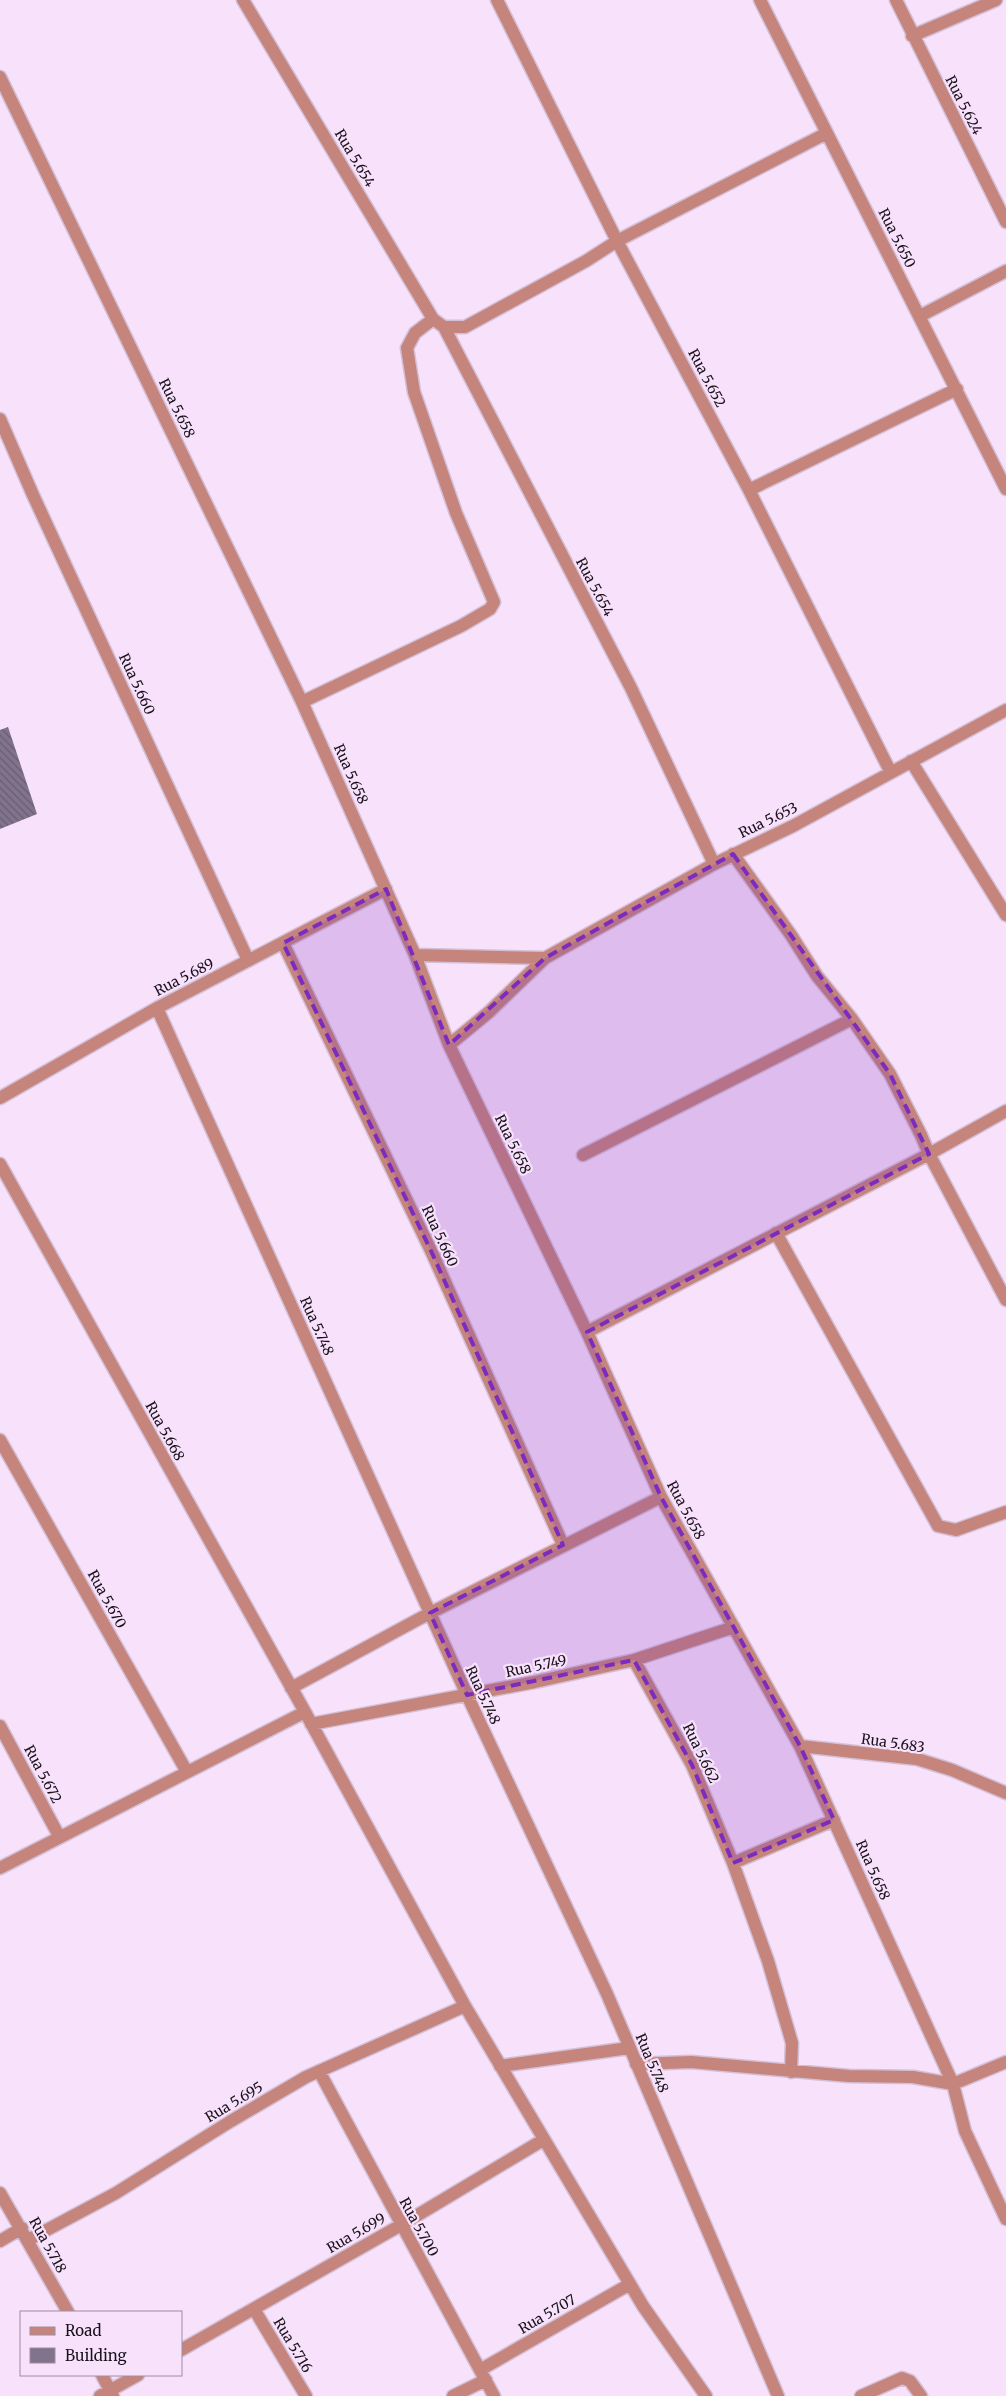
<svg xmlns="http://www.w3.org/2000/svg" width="1006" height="2396" viewBox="0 0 1006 2396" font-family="Merriweather,serif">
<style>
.building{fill:url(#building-back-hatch)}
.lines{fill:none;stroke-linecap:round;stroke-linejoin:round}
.street-casing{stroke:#d3c0d7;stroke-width:15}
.street{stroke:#c5847c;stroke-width:12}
.marked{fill:#7b2cbf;fill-opacity:0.2;stroke:#7b2cbf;stroke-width:4;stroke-dasharray:10 6;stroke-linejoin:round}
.labels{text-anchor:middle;stroke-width:4.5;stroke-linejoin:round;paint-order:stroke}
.street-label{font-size:14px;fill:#19121b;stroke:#f7e1fb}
</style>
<defs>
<pattern id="building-back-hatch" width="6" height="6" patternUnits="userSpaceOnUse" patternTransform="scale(1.25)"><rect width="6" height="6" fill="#81738c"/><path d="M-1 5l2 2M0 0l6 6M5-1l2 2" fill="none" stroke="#695d72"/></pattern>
</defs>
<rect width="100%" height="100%" fill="#f7e1fb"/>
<path class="building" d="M8,727L37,814L0,829V730Z"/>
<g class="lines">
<g class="street-casing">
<path id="street" d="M243,0L433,319L444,327H465L586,261L617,241L827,133
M497,0L617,241L749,490L890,771
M760,0L1006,489
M896,0L1006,222
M912,36L996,0
M0,77L302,702L415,955L449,1045L587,1332L661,1497L800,1746L953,2084L965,2131L1006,2219
M920,316L1006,271
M444,327L631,688L714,864
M0,419L33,495L248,960
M749,490L957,389
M302,702L461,626L490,609L494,602L456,513L414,392L407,348L415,333L433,319
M911,761L1006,915
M733,854L791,935L817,976L852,1019L890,1074L921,1135L929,1154L1006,1300
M283,943L432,1253L563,1545
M415,955L545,958
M157,1008L467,1695L607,1994L778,2396
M449,1045L489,1012L545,958L714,864L793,826L1006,710
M0,1098L157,1008L386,889
M583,1155L852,1019
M0,1164L305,1712L465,2006L643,2306L706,2396
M776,1233L938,1526L956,1530L1006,1512
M587,1332L929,1154L1006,1111
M0,1440L187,1772
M634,1660L692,1765L733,1863L768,1961L792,2043L791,2072
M291,1688L430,1613L661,1497
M311,1724L535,1682L634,1660L734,1627
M0,1726L59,1836
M800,1746L917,1759L952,1770L1006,1793
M733,1863L834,1820
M0,1868L305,1712
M636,2064L691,2062L849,2076L913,2077L953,2084L1006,2062
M500,2066L629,2048
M319,2071L494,2396
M0,2193L68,2312
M28,2240L116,2193L231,2121L306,2077L465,2006
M0,2241L22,2228
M254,2309L306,2396
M181,2350L401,2225L543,2140
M480,2370L630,2284
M102,2375L113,2396
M100,2396L138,2375
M453,2396L486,2380
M861,2396L902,2378L910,2381L921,2396"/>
</g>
<use href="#street" class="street"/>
</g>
<path class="marked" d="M733,854L890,1074L929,1154L587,1332L661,1497L800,1746L834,1820L733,1863L692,1765L634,1660L467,1695L430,1613L563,1545L432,1253L283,943L386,889L449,1045L545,958Z"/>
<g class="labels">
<g class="street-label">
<text transform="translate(964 105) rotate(63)" y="5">Rua 5.624</text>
<text transform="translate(355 158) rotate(59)" y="5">Rua 5.654</text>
<text transform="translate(897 238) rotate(63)" y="5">Rua 5.650</text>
<text transform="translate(707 378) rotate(62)" y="5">Rua 5.652</text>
<text transform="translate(177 408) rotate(64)" y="5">Rua 5.658</text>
<text transform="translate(595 587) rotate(62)" y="5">Rua 5.654</text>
<text transform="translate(137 684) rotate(65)" y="5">Rua 5.660</text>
<text transform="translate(351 774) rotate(66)" y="5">Rua 5.658</text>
<text transform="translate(768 820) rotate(-26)" y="5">Rua 5.653</text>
<text transform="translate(184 977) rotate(-27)" y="5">Rua 5.689</text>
<text transform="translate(513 1144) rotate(64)" y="5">Rua 5.658</text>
<text transform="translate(440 1236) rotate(65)" y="5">Rua 5.660</text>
<text transform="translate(317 1326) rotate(66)" y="5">Rua 5.748</text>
<text transform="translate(165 1431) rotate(61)" y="5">Rua 5.668</text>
<text transform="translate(686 1510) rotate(62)" y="5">Rua 5.658</text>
<text transform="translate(107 1599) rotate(61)" y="5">Rua 5.670</text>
<text transform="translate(536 1666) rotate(-12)" y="5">Rua 5.749</text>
<text transform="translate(483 1695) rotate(65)" y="5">Rua 5.748</text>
<text transform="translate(893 1743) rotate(8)" y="5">Rua 5.683</text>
<text transform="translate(701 1753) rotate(64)" y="5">Rua 5.662</text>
<text transform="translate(43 1774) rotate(62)" y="5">Rua 5.672</text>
<text transform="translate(873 1870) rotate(66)" y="5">Rua 5.658</text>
<text transform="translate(652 2063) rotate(67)" y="5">Rua 5.748</text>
<text transform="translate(234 2102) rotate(-31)" y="5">Rua 5.695</text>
<text transform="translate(419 2227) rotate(61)" y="5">Rua 5.700</text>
<text transform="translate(356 2233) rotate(-30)" y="5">Rua 5.699</text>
<text transform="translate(48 2245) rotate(61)" y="5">Rua 5.718</text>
<text transform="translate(547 2314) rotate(-30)" y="5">Rua 5.707</text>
<text transform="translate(293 2345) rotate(59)" y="5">Rua 5.716</text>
</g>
</g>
<rect x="20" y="2311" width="162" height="65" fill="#f7e1fb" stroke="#9e8ea1"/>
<rect x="30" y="2327" width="25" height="8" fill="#c5847c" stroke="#9e8ea1"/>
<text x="65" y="2336" font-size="15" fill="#19121b">Road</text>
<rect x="30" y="2348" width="25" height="15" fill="#81738c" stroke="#9e8ea1"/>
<text x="65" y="2361" font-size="15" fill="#19121b">Building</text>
</svg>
